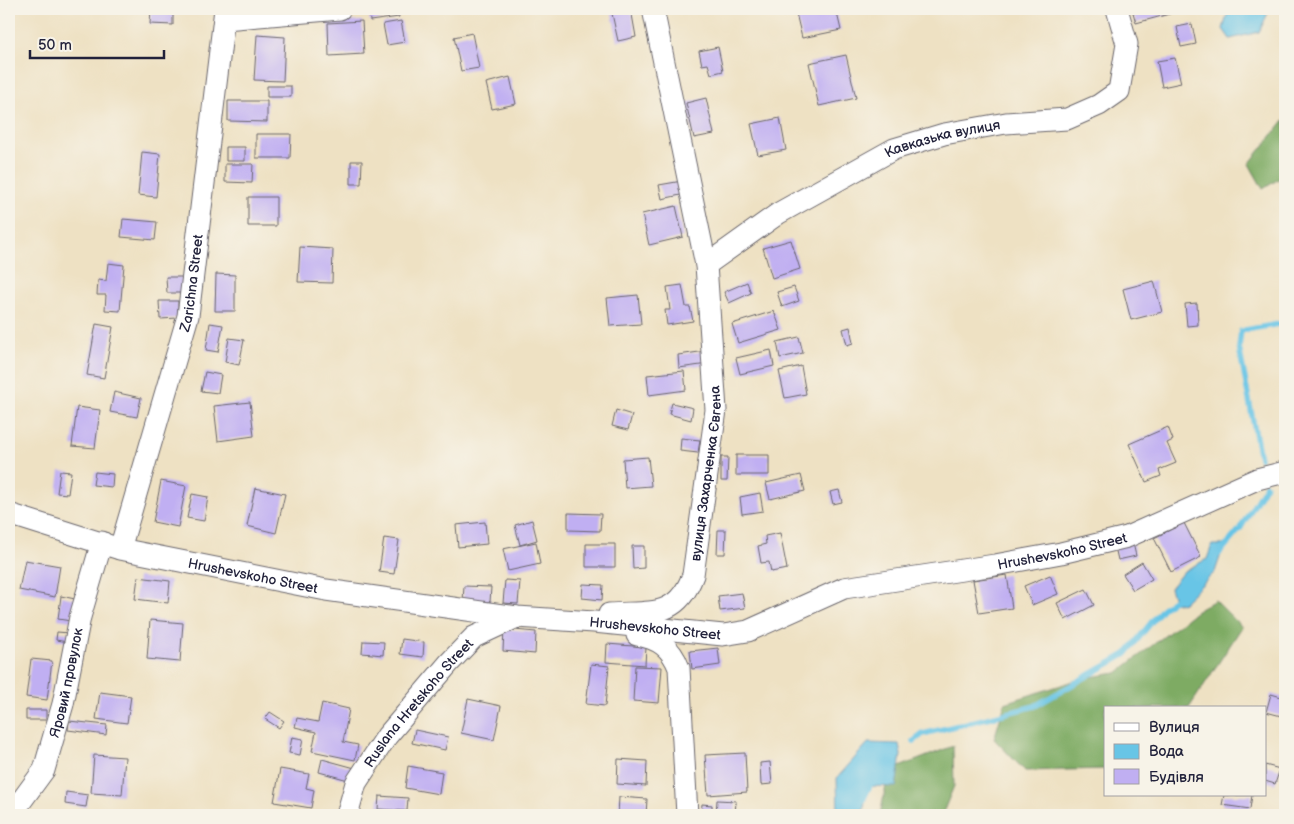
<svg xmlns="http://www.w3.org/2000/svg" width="1294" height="824" viewBox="0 0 1294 824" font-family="'Balsamiq Sans',sans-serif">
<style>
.forest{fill:#7eab64;stroke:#506650}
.water{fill:#68c5e6;stroke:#457490}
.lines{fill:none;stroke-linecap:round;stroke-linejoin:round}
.stream{stroke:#68c5e6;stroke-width:5.5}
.building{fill:#c0aff2}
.minor-casing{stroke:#69656b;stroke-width:23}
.minor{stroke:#fff;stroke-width:21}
.labels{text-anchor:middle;stroke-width:4;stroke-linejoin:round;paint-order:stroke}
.street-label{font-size:14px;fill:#22223b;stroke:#f7f3e8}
</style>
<rect width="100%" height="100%" fill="#f7f3e8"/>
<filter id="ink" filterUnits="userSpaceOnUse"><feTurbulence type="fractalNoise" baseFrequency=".02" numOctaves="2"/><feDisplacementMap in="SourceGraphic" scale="10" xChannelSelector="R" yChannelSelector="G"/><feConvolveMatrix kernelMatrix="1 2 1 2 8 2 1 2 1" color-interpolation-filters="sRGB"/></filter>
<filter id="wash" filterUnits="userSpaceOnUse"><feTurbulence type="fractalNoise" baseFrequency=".0096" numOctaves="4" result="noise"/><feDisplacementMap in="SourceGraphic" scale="20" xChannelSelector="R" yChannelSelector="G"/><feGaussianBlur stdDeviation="1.12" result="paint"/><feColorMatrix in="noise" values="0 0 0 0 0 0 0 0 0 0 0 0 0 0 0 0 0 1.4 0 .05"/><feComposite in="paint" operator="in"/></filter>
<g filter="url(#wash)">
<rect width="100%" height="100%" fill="#eee1c3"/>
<path class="forest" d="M1285,119V175L1263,189L1249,164Z
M1215,600L1242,627L1189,708H1105V769L1025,771L994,739L1005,703L1083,678L1117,673L1195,612Z
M953,746L954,786L942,815H880L889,771Z"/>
<path class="water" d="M1229,9H1270L1259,32L1230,39L1223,29Z
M1212,545H1224L1215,572L1182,604L1175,602L1170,588L1184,571L1207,559Z
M868,743L899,744L901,755L896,787L867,786L863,815H838L837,778Z"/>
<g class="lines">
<path class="stream" d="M1282,9L1285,14
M1245,330L1285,323
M1241,331L1239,347L1260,458
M1218,555L1240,529L1266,485
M914,741L923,734L1035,706L1126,654L1162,609L1179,596
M863,800L872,781"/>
</g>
<g id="blocks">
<path class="building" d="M151,9H173V25L150,24Z
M368,9H398L399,17L370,21Z
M611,9H631L636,37L618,41Z
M795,9H836L841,30L802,38Z
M1132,9H1172L1173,13L1136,23Z
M362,21L364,54L329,56L328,23Z
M401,21L405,42L387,45L383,24Z
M1192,24L1196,44L1181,47L1177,27Z
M472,33L479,68L461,71L454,37Z
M257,35L285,37L283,81L254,80Z
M718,47L723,71L711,74L708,64L702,65L699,51Z
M846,55L856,98L819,106L809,63Z
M1175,58L1181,83L1162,87L1157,61Z
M510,77L516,104L492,109L486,83Z
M267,86H291V97H267Z
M706,98L714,134L694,138L686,103Z
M228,101H267V122L228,121Z
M780,118L786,150L758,155L751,124Z
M256,134H291L290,158H256Z
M226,147H245V161H226Z
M142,152L160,154L156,197L138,195Z
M351,161H362L361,184H351Z
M225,164H253L252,183L225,182Z
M682,181L685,194L662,199L659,185Z
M248,197H276V226H248Z
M676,206L683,237L649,245L642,214Z
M123,219L157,222L155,240L121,237Z
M791,240L800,269L772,278L763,248Z
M300,247L333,249L332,283L298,282Z
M108,263L124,265L120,311L105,310L106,295H97L98,280L106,281Z
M216,274L235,275V311H215Z
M166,277H182V293H167Z
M1154,281L1162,312L1131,320L1123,289Z
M747,282L751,293L729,303L724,292Z
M682,285L686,307H690L693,321L667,325L665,310H670L667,287Z
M794,287L799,301L782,307L777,292Z
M638,295L641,324L610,326L607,298Z
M159,301H178V318L160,319Z
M1197,303L1198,325L1187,326L1185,304Z
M774,311L781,330L738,343L732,324Z
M210,323L223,325L218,352L206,350Z
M96,324L113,327L104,378L87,375Z
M850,327L853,343L847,345L843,329Z
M799,337L803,353L780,358L777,342Z
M229,338L244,340L239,365L225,362Z
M771,350L774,366L740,374L736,358Z
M706,351L708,364L679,368L678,355Z
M801,366L806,394L785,398L779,371Z
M684,371L686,390L649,395L647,375Z
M205,372L221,375L218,393L201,391Z
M114,392L141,398L137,417L110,412Z
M250,402L254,436L218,441L214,406Z
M672,403L693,408L691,420L669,414Z
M77,407L100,410L95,448L72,446Z
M616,410L632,415L628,430L612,426Z
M1168,427L1173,440L1167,443L1176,463L1159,470L1161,476L1146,482L1129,444Z
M681,438L700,440L698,453L680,451Z
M736,455H769V475H736Z
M648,457L651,486L625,488L623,459Z
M721,457H728L727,481H721Z
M60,471L71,472L68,494L57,493Z
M95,472L113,474L112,487L93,485Z
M801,475L805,491L770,499L766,483Z
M161,481L186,486L178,527L153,522Z
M255,488L285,494L276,533L247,526Z
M839,490L842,502L833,504L830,492Z
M760,493L763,511L742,514L740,497Z
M192,494L208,497L204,521L187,518Z
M568,513L601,514L600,531L568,530Z
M532,520L537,540L520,545L515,525Z
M485,522L487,544L458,547L456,525Z
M1184,523L1201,557L1171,572L1154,538Z
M718,530H726L725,554H717Z
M780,533L787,569L771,572L769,562L761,563L758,546L766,544L765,536Z
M384,538L399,540L394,574L379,572Z
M536,542L540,564L508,571L503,549Z
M1133,543L1136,556L1118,560L1115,547Z
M586,544H615V567H586Z
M632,546H644V568L633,569Z
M25,560L60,566L55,597L19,590Z
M1142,562L1152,579L1133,590L1123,574Z
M1007,575L1012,608L979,613L973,580Z
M1050,575L1058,594L1032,605L1024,586Z
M138,577L170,581L168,603L135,599Z
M505,580L520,581L518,604L503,603Z
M583,584L603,585L602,600L582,598Z
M464,586L491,587L490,602L463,601Z
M1086,589L1094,605L1065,620L1057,603Z
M742,593L745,608L720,611L718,596Z
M61,596L75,599L71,621L58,619Z
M150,620L183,623L180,662L147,659Z
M504,629L536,632L535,654L503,651Z
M57,632L69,633L67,642L56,640Z
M402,639L424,642L423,657L400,654Z
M363,641L384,642L383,655L362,653Z
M607,644L646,647L645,665L606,662Z
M718,648L720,665L692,669L690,651Z
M31,659L52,661L47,700L26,697Z
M591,664L609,666L605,706L586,704Z
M635,666L662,667L659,703L633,701Z
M100,692L131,696L127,723L96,719Z
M1271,694L1285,698V717L1266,712Z
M468,699L501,706L494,740L461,733Z
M322,703L349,709L343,742L358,745L355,760L312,751L316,732L295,727L297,718L318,722Z
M26,710H46V720H26Z
M270,712L284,721L279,728L265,719Z
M69,721L107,725L106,735L68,730Z
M415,730L448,737L445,750L412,743Z
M292,737L303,739L300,755L289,753Z
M745,753L747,792L708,795L705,755Z
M94,755L125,757L122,795L91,793Z
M322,759L355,768L352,781L319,772Z
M618,759L647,761L646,786L617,784Z
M770,762L772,784L761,785L760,763Z
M1265,765L1280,769L1275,784L1265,781Z
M408,766L442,772L439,794L405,788Z
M280,769L309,774L306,788L314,790L311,808L274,802Z
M66,792L88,795L86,807L65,804Z
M1224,795H1252L1250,809L1222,805Z
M379,796L408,798L407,811L378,809Z
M619,797L647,799L646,815H618Z
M717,800L736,801L735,815H716Z
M702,804L712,805V815H701Z"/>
</g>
</g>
<g filter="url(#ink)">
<use href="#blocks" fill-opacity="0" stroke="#69656b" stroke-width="1"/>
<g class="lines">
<g class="minor-casing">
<g id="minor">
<path d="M225,19L340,9"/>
<path id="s1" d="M706,265L779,213L894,149L944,134L1006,123L1067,119L1099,105L1119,91L1127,44L1117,9"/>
<path id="s2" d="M9,514L120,549L326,590L517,617L594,622L723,635L748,631L844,588L995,565L1061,553L1127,537L1257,479L1285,472"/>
<path id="s3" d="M120,549L188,316L225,9"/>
<path id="s4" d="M609,614C650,611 677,619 693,575L716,410L706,265L653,9"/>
<path d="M637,635C659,639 671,647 679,668L687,815"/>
<path id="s5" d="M11,815L44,770L63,704L80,617L102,542"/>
<path id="s6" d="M347,815L356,783L387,736L449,663L474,637L517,617"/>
</g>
</g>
<use href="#minor" class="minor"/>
</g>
</g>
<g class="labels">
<g class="street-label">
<text dy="5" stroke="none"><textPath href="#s1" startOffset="271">Кавказька вулиця</textPath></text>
<text dy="5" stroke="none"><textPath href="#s3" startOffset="276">Zarichna Street</textPath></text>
<text dy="5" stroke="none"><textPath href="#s4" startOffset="204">вулиця Захарченка Євгена</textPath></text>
<text dy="5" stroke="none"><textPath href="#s2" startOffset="1078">Hrushevskoho Street</textPath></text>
<text dy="5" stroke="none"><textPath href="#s2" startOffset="252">Hrushevskoho Street</textPath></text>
<text dy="5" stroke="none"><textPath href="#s2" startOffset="658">Hrushevskoho Street</textPath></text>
<text dy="5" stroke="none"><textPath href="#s5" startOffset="146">Яровий провулок</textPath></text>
<text dy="5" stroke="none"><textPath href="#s6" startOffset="135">Ruslana Hretskoho Street</textPath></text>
</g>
</g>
<rect width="1294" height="824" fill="none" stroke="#f7f3e8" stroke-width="30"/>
<rect x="1104" y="706" width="162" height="90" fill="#f7f3e8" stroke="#a29fa3"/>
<rect x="1114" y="723" width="25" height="8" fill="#ffffff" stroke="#a29fa3"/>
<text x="1149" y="732" font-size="15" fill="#22223b">Вулиця</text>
<rect x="1114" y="744" width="25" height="15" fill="#68c5e6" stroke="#a29fa3"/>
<text x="1149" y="756" font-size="15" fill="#22223b">Вода</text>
<rect x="1114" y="769" width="25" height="15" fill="#c0aff2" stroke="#a29fa3"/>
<text x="1149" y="782" font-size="15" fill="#22223b">Будівля</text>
<path d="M30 50v8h134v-8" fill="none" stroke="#22223b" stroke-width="2.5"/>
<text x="38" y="50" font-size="15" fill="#22223b" stroke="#f7f3e8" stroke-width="4" paint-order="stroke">50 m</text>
</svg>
